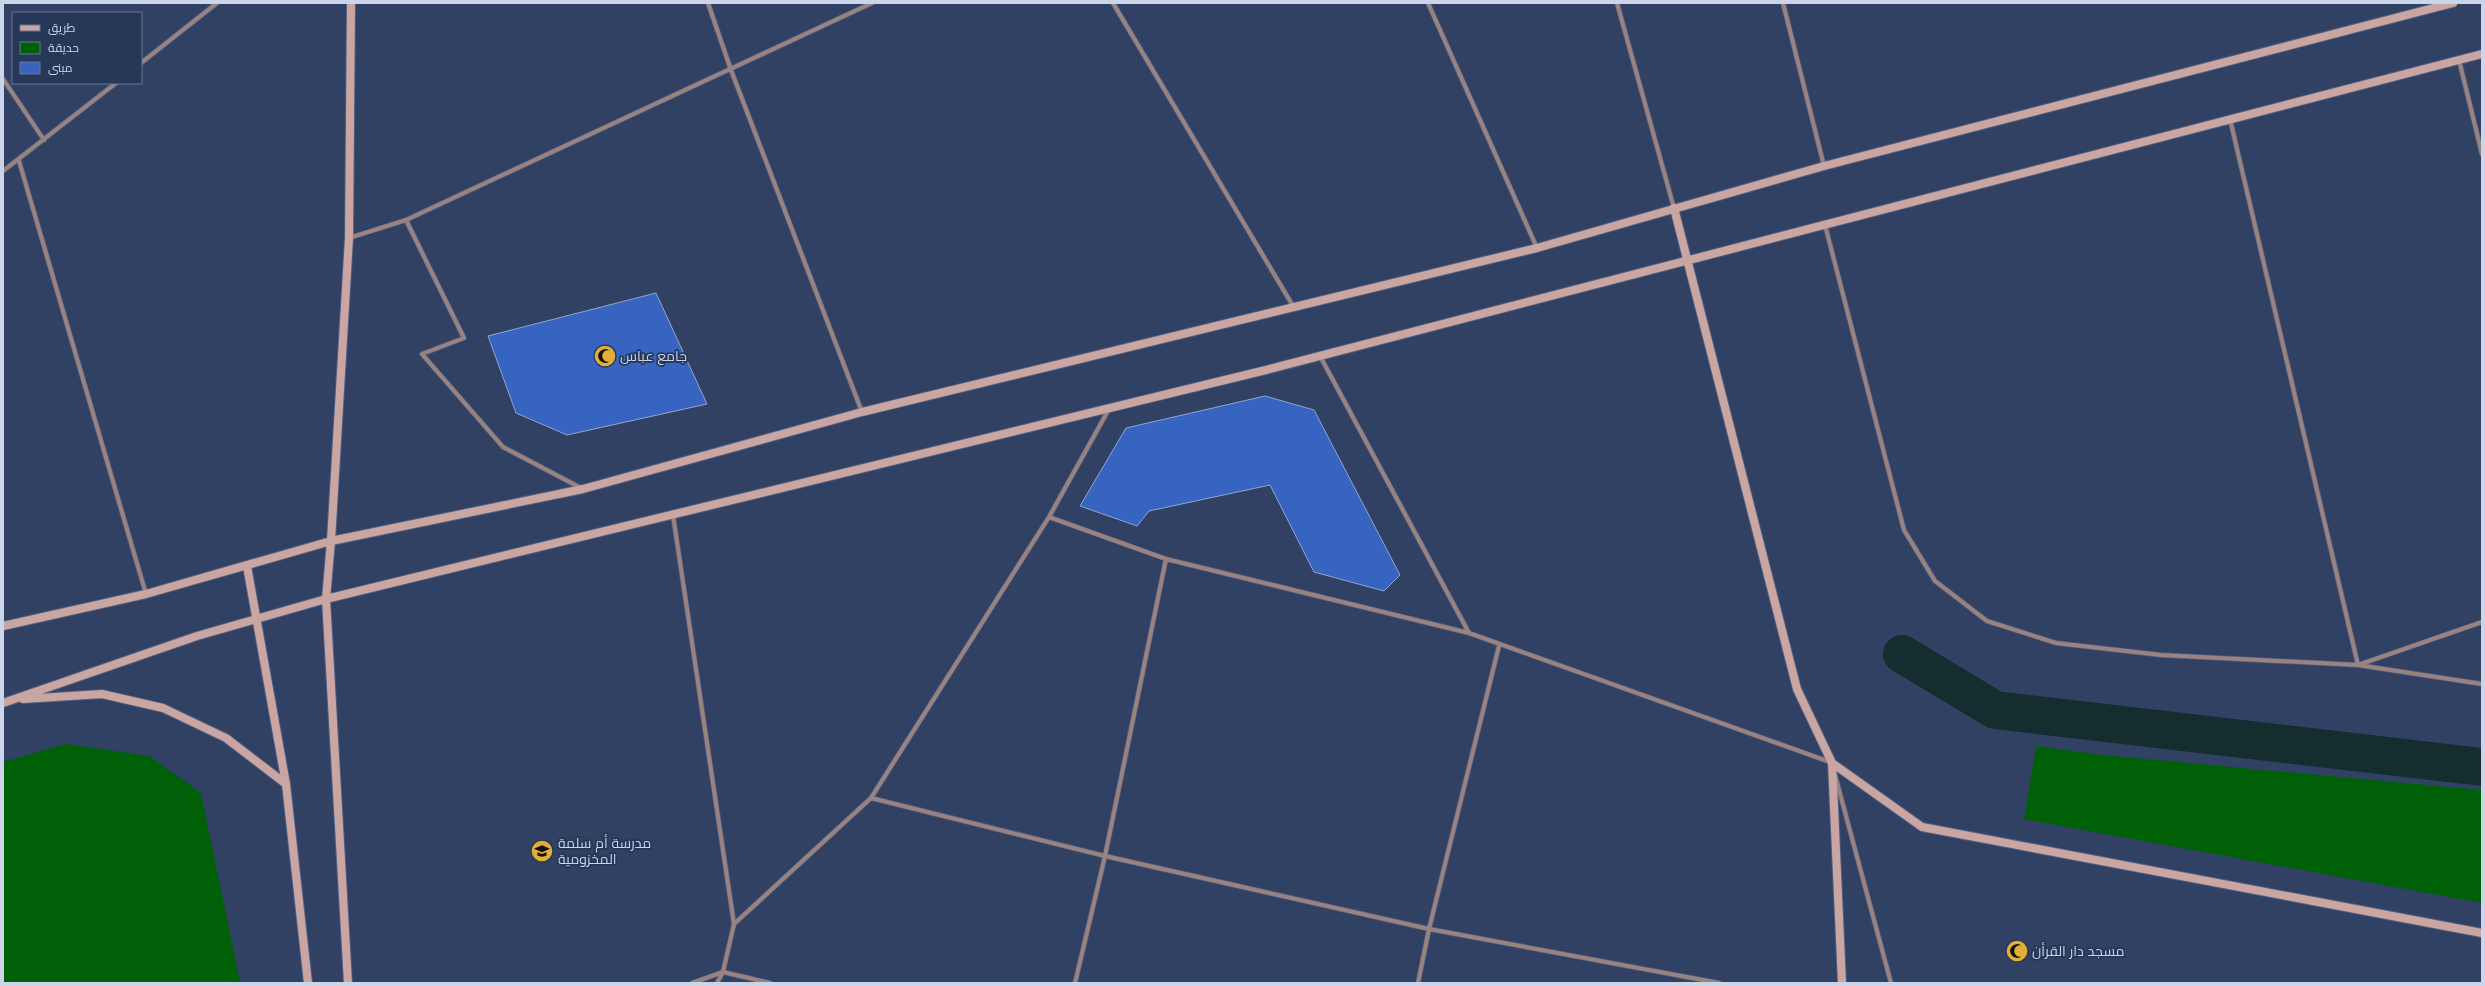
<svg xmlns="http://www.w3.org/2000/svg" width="2485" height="986" viewBox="0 0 2485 986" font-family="'DM Sans',Cairo,sans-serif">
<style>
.green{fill:#006007}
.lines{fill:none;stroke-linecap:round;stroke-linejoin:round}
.canal{stroke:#142d2f;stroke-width:38}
.building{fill:#3763c1;stroke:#91a6ce}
.street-casing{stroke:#4f5f7f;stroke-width:5.5}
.secondary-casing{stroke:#4f5f7f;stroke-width:10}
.street{stroke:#998280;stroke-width:4}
.secondary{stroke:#caa6a3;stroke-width:8}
.labels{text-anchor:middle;stroke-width:3.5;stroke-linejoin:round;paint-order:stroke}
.poi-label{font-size:14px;fill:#cad5ea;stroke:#263758;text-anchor:start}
</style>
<rect width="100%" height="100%" fill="#304164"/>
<path class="green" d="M66,744L149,756L201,793L240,983H3V762Z
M2036,746L2102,755L2482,790V903L2024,819Z"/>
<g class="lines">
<path class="canal" d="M1902,654L1995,710L2482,767"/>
</g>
<path class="building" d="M656,293L707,404L567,435L516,413L488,336Z
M1265,396L1314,410L1400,575L1384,591L1314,572L1270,485L1149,511L1137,526L1080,506L1126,428Z"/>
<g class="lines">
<g class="street-casing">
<path id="street" d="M708,3L731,70L862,412
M1113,3L1293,306
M1428,3L1537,248
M1617,3L1674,208
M1783,3L1824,166
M2459,60L2482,154
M141,63L217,3
M3,79L44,140
M2230,119L2358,665L2482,622
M19,161L146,594
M3,171L116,83
M406,220L464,338L422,354L503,447L581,488
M1825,225L1904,530L1935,581L1987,621L2056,643L2161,655L2358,665L2482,684
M349,238L406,220L872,3
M1320,356L1469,633
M673,515L734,924
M1049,517L1166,559L1469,633L1830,762
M1835,775L1891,983
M871,798L1105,856L1429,929L1719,983
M692,983L723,972L770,983
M717,983L723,972L734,924L871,798L1049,517L1109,409
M1075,983L1105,856L1166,559
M1418,983L1429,929L1499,646"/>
</g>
<g class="secondary-casing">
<path id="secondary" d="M1674,208L1797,689L1832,763L1842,983
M247,566L286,784L308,983
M3,626L146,594L331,541L583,489L862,412L1537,248L1824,166L2453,3
M23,699L102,694L163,708L226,738L286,784
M3,703L197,636L326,599L1266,370L2482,54
M1832,763L1922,827L2482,933
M348,983L326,599L331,541L349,238L351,3"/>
</g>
<use href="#street" class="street"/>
<use href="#secondary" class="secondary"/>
</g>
<defs>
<g id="mosque-disc" transform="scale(1.15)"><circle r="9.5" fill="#e3ae35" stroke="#263758"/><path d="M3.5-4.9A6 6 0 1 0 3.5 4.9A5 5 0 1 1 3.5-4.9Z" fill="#111"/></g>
<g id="school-disc" transform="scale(1.15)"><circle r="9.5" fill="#e3ae35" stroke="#263758"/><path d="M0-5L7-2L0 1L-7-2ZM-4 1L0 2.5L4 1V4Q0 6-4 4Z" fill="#111"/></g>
</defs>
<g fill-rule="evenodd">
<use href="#mosque-disc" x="605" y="356"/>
<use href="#school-disc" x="542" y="851"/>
<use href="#mosque-disc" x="2017" y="951"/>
</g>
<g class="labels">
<g class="poi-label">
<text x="620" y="361">جامع عباس</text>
<text x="558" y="848">مدرسة أم سلمة<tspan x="558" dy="16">المخزومية</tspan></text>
<text x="2032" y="956">مسجد دار القرأن</text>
</g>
</g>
<rect width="2485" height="986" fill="none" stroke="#cad5ea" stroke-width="8"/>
<rect x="12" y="12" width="130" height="72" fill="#263758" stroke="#687692"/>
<rect x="20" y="25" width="20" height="6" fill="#caa6a3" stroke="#687692"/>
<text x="48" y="32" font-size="12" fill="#cad5ea">طريق</text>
<rect x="20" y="42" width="20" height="12" fill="#006007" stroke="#687692"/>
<text x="48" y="52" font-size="12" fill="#cad5ea">حديقة</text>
<rect x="20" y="62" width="20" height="12" fill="#3763c1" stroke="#687692"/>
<text x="48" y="72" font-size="12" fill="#cad5ea">مبنى</text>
</svg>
